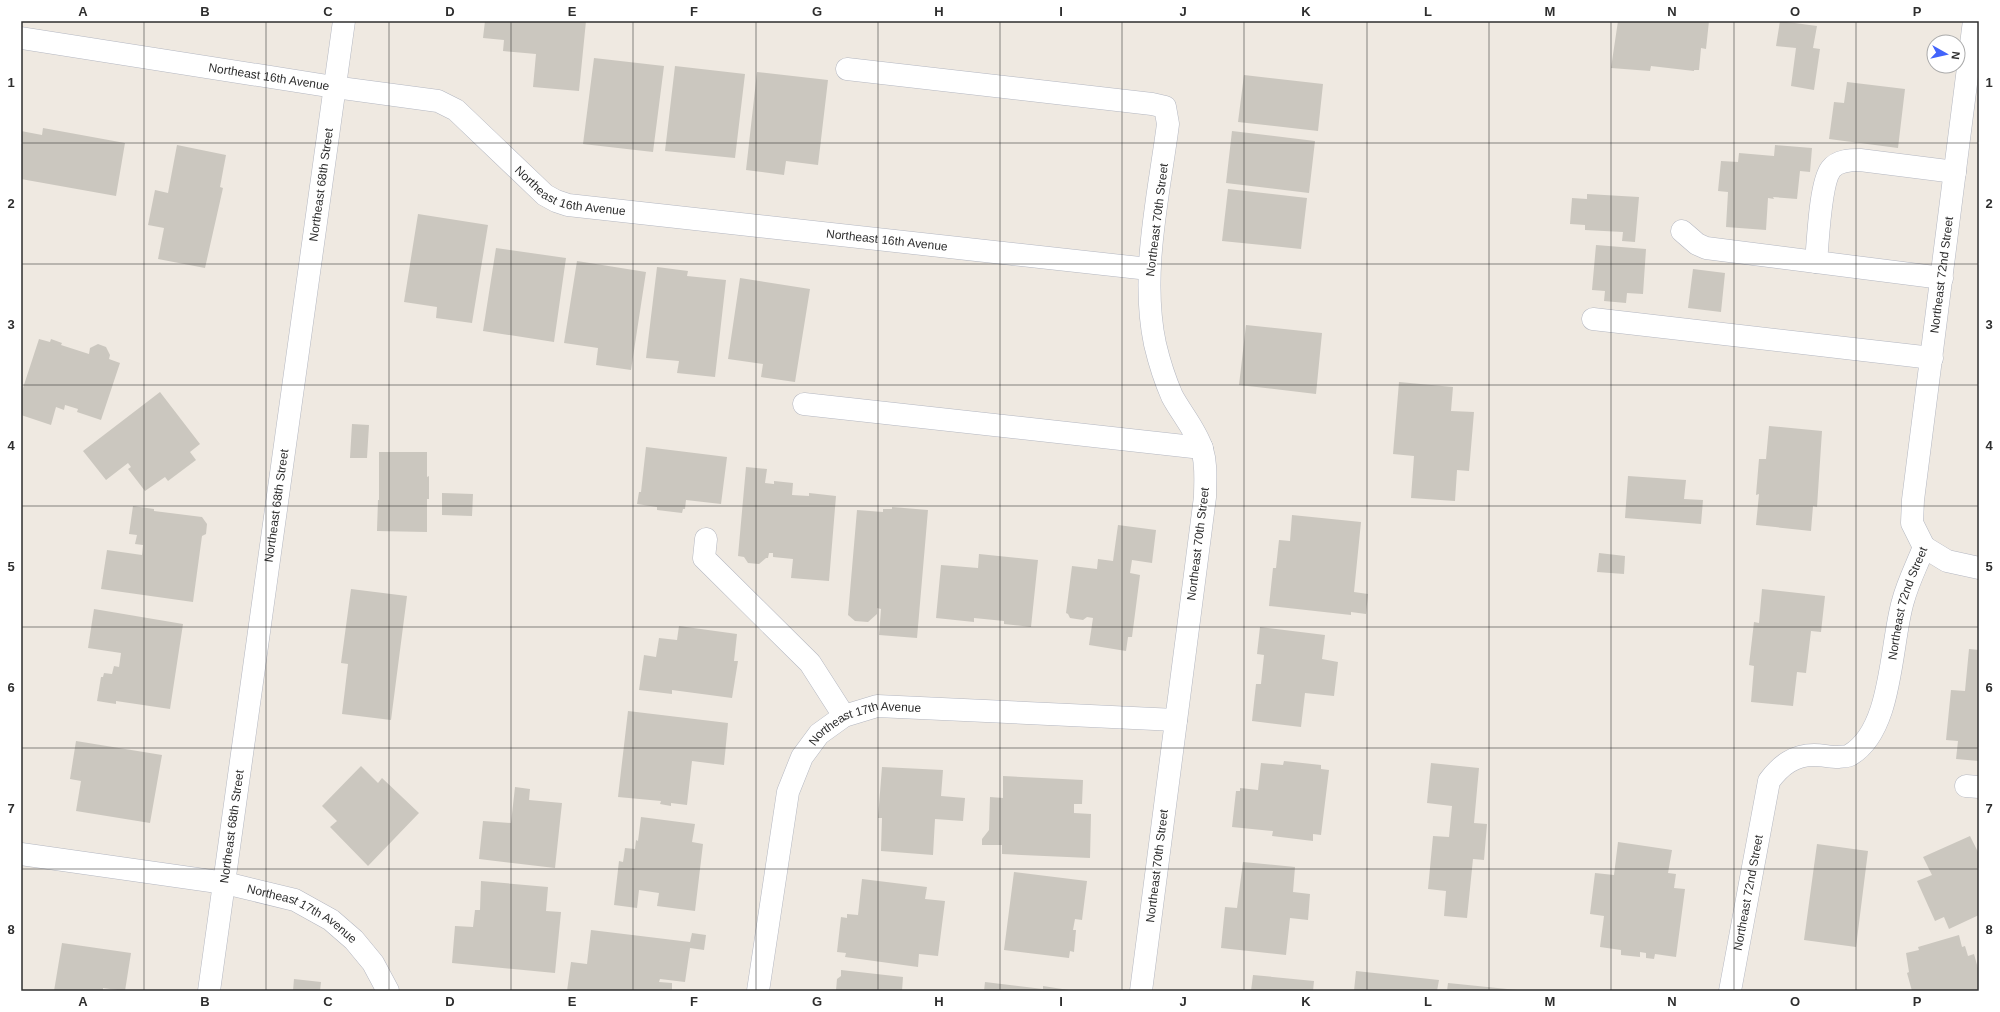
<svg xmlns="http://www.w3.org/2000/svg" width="2000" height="1012" viewBox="0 0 2000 1012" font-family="Helvetica,sans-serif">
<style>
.building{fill:#cbc7bf}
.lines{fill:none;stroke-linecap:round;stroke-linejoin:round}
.minor-casing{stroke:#b4b7c1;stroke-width:23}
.minor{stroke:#fff;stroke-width:22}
.grid{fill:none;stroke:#2e2e2e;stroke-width:1;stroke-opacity:0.55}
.labels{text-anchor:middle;stroke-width:3;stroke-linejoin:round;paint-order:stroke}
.street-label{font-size:12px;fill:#2e2e2e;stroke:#fff}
.neatline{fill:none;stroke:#2e2e2e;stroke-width:1.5}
.grid-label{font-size:13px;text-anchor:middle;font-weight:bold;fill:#2e2e2e}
</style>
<rect width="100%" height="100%" fill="#efe9e1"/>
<path class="building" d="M485,21H586L579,91L533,87L536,54L503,51L504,40L483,38Z
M1618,21H1709L1706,49L1701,48L1699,70H1694V71L1651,66L1650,71L1611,68Z
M1780,21L1817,26L1813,48L1820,49L1814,90L1791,86L1796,48L1776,46Z
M594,58L664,66L653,152L583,144Z
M675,66L745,74L735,158L665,151Z
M757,72L828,80L818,165L786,161L784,175L746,170Z
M1244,75L1323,84L1318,131L1238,122Z
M1847,82L1905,89L1898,148L1829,139L1834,102L1844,103Z
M43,128L125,143L116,196L21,179V131L42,135Z
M1232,131L1315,141L1309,193L1226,183Z
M177,145L226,155L220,187L223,188L205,268L158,259L164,228L148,225L155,190L168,193Z
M1775,145L1812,148L1810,172L1800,171L1797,199L1773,197L1774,199L1768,198L1766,230L1726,227L1728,192L1718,191L1721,161L1738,162L1739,153L1774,156Z
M1228,189L1307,198L1301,249L1222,241Z
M1587,194L1639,197L1635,242L1622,241L1623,232L1585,230V225L1570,224L1572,198L1587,199Z
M418,214L488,225L472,323L436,318L437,307L404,302Z
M1596,245L1646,249L1643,294L1627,293L1626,303L1604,301L1605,291L1592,290Z
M496,248L566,258L554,342L483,331Z
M577,261L646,272L631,370L596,365L598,348L564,343Z
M657,267L688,271L687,276L726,280L715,377L677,373L679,361L646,358Z
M1693,269L1725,273L1721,312L1688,308Z
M740,278L810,289L795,382L761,377L763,364L728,359Z
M1246,325L1322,333L1316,394L1239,385Z
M39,339L50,342L51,339L62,343L61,345L89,354L90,348L98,344L106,347L110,355L109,359L120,363L101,420L77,412L78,409L65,405L64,410L56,407L51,425L21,415V394Z
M1399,382L1453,387L1451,411L1474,412L1469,471L1457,470L1455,501L1411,498L1414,456L1393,454Z
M160,392L200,444L190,452L196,460L168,481L165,477L145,491L128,469L131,467L128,463L106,480L83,451Z
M352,424L369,425L367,458H350Z
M1769,426L1822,431L1817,507L1813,506L1811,531L1756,525L1759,494L1756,495L1759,459H1766Z
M646,447L727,457L721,504L686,500L685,509H683L682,513L657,510V507L637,504L639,492H641Z
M379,452H427V477L429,476V499H427V532L377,531L378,500H379Z
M746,467L767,469L765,483L774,484V481L793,483L792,495L809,496V493L836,496L829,581L791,578L793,559L773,557V553H769L768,558H766L759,564L748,563L744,557L738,556Z
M1628,476L1686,480L1684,499L1703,500L1701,524L1625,518Z
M442,493L473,494L472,516L442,515Z
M133,506L154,509V511L202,517L207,524L206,534L202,536L193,602L101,589L107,550L142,555L143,545L135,544L137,535L129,534Z
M892,507L928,510L917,638L879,635L881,609L877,608V614L868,622L855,621L848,615L857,510L883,512V509H892Z
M1292,515L1361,522L1354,592L1368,594L1366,614L1351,612V615L1269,606L1273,568H1276L1279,540L1290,541Z
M1118,525L1156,530L1152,563L1132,560L1130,573L1140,575L1132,637H1128L1126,651L1089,645L1093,618L1087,617L1083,620L1070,618L1068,614L1066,613L1072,566L1097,569L1098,559L1113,561Z
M1599,553L1625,556L1624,574L1597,572Z
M979,554L1038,560L1031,627L1004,624V621L974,618V622L936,618L941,565L978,568Z
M351,589L407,596L391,720L342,714L348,664L341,663Z
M1762,589L1825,596L1821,632L1811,631L1806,673L1797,672L1793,706L1751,702L1754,666L1749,665L1754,622L1759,623Z
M94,609L183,624L170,709L116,701V704L97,701L101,677H103L104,673L112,674L114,666L119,667L121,653L88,648Z
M679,626L737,634L734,661H738L732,698L672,690V694L639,690L644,655L656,657L659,638L677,640Z
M1260,627L1325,635L1322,659L1338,662L1334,696L1305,693L1301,727L1252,721L1256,684H1261L1264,655L1257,654Z
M1969,649L1979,650V761L1956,759L1958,741L1946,740L1951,690L1965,691Z
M628,711L728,723L724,765L692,761L687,805L671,803V806L660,804L661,801L618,797Z
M76,741L162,755L150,823L76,811L81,781L70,779Z
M1284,761L1321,765V769L1329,770L1321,835L1313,834V841L1272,836L1273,831L1232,827L1236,791H1240V788L1258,790L1261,763L1283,765Z
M1431,763L1479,768L1474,823L1487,824L1484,860L1473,859L1467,918L1444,916L1446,891L1428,889L1433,836L1449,837L1452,806L1427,803Z
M361,766L378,783L382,778L419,813L368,866L330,827L337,821L322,806Z
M882,767L943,770L941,796L965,798L963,821L935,819L933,855L881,851L882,818H878Z
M1003,776L1083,780L1082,804H1074V813L1091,814L1090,858L1002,854V845H982V839L989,830L990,797L1003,798Z
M515,787L530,789L529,800L562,803L555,868L479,859L483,821L511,823Z
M641,817L695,824L692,842L703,844L695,911L657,906L659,893L639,890L637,908L614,905L619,861L623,862L625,848L635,849L636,840L638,841Z
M1970,836L1979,854V915L1949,929L1944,917L1935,921L1917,881L1932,875L1923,857Z
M1618,842L1672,850L1668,873L1676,874L1674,888L1685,889L1676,957L1655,954L1654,959L1646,958V953L1640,952V957L1621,955V950L1600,947L1604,916L1590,914L1595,873L1614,875Z
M1817,844L1868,851L1856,947L1804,940Z
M1243,862L1295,867L1293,892L1310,894L1308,920L1290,918L1286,955L1221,948L1225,907L1237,908Z
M1014,872L1087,881L1082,920L1075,919L1073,930H1076L1074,952L1070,951L1069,958L1004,950Z
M862,879L927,887L925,899L945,901L938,956L919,954L918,967L845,957L846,953L837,952L841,917L847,918V914L858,915Z
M481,881L548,887L546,911L561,912L555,973L452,963L455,926L473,927L475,910H480Z
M591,930L690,942L692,933L706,935L704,950L690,948L685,982L660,979L659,982L672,983V991H567L571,962L587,964Z
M1959,935L1962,947L1965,946L1968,956L1974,954L1979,972V991H1912L1907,973L1909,972L1906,953L1919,950L1918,947Z
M62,943L131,953L125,991L103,988V991H54Z
M841,970L903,977L902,991H836L837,979L841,976Z
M1356,971L1439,980L1437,991H1354Z
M1253,975L1314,981L1313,991H1251Z
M294,979L321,982L320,991H293Z
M985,982L1043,989V986L1075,991H984Z
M1448,983L1517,990V991H1447Z"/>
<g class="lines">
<g class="minor-casing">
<g id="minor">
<path id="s1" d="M21,38L334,87L438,101L456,110L545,195L556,201L568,205L1149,269"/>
<path d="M847,69L1152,104L1165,107L1168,124C1159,194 1140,273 1155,344C1159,361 1165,380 1172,396C1181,413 1196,430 1202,449C1207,465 1205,481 1205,497L1141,991"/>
<path d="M1682,231L1697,244L1706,248L1942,278"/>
<path d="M1816,262C1818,242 1820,183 1831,169C1838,160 1851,160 1860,160L1955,172"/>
<path d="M1593,319L1932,358"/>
<path d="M804,404L1202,448"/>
<path d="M706,539L704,558L810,663L844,716"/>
<path d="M1924,547L1947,561L1979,568"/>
<path d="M1966,786L1979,787"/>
<path id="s2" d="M21,854L225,883L295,900L331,920L354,940L373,963L388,991"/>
<path id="s3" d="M209,991L344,21"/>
<path id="s4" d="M758,991L788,792L802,757L819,734L844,716L877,706L1176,720"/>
<path id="s5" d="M1730,991L1769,781C1781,765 1794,755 1814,755C1823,755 1830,757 1838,757C1842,756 1847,757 1850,755C1893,730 1890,645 1903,601C1908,582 1917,565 1924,547L1912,523L1913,500L1974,21"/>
</g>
</g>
<use href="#minor" class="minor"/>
</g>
<path class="grid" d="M144,21V991M266,21V991M389,21V991M511,21V991M633,21V991M756,21V991M878,21V991M1000,21V991M1122,21V991M1244,21V991M1367,21V991M1489,21V991M1611,21V991M1734,21V991M1856,21V991M21,143H1979M21,264H1979M21,385H1979M21,506H1979M21,627H1979M21,748H1979M21,869H1979"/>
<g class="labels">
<g class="street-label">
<text dy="4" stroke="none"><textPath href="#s1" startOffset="251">Northeast 16th Avenue</textPath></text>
<text dy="4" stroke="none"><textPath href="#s3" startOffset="814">Northeast 68th Street</textPath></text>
<text dy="4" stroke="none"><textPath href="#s1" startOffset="587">Northeast 16th Avenue</textPath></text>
<text transform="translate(1157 220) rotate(-83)" y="4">Northeast 70th Street</text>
<text dy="4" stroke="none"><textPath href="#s1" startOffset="911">Northeast 16th Avenue</textPath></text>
<text dy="4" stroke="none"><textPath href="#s5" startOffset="806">Northeast 72nd Street</textPath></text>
<text dy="4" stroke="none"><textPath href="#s3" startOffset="490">Northeast 68th Street</textPath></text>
<text transform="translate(1198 544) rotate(-83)" y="4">Northeast 70th Street</text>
<text dy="4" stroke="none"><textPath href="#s5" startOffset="470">Northeast 72nd Street</textPath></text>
<text dy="4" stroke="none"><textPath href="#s4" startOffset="316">Northeast 17th Avenue</textPath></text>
<text dy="4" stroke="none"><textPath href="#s3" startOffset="166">Northeast 68th Street</textPath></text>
<text transform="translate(1157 866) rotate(-83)" y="4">Northeast 70th Street</text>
<text dy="4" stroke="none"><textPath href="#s5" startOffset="100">Northeast 72nd Street</textPath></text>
<text dy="4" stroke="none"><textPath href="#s2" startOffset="290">Northeast 17th Avenue</textPath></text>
</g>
</g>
<rect width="2000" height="1012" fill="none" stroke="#ffffff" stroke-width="44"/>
<g transform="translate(1946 54) rotate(98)"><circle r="19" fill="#ffffff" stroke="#ababab"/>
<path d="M0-3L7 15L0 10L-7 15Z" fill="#4264fb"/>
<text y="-6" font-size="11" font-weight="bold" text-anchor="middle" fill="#2e2e2e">N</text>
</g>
<rect x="22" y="22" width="1956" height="968" class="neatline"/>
<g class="grid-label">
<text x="83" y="16">A</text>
<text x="205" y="16">B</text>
<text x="328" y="16">C</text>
<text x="450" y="16">D</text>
<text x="572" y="16">E</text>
<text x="694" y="16">F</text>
<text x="817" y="16">G</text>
<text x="939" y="16">H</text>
<text x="1061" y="16">I</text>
<text x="1183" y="16">J</text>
<text x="1306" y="16">K</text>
<text x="1428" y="16">L</text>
<text x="1550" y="16">M</text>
<text x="1672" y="16">N</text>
<text x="1795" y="16">O</text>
<text x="1917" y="16">P</text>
<text x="11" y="87">1</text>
<text x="1989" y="87">1</text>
<text x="11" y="208">2</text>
<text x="1989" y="208">2</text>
<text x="11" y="329">3</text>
<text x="1989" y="329">3</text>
<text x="11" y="450">4</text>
<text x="1989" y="450">4</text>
<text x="11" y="571">5</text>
<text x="1989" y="571">5</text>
<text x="11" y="692">6</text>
<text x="1989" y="692">6</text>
<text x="11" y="813">7</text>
<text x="1989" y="813">7</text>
<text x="11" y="934">8</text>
<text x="1989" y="934">8</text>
<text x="83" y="1006">A</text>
<text x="205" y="1006">B</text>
<text x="328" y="1006">C</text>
<text x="450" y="1006">D</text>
<text x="572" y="1006">E</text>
<text x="694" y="1006">F</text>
<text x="817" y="1006">G</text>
<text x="939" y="1006">H</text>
<text x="1061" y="1006">I</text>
<text x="1183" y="1006">J</text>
<text x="1306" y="1006">K</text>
<text x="1428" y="1006">L</text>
<text x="1550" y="1006">M</text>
<text x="1672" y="1006">N</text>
<text x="1795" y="1006">O</text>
<text x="1917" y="1006">P</text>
</g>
</svg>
